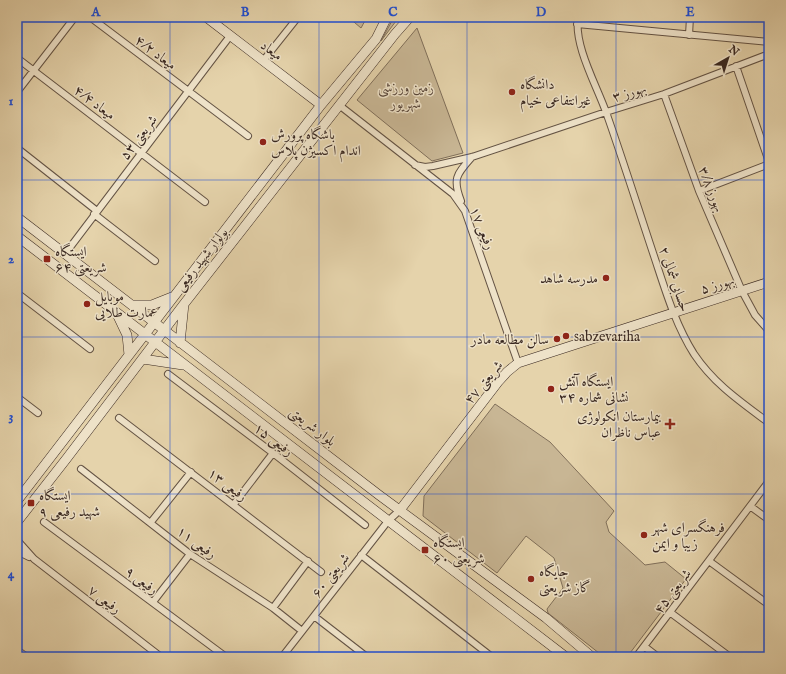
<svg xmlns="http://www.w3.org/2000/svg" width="786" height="674" viewBox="0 0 786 674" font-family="'IM FELL English',Amiri,serif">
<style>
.green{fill:#c8b694;stroke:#806f5a}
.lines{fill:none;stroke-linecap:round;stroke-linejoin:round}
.street-casing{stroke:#645344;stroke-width:8}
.secondary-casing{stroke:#392821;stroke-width:10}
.street{stroke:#eee2c8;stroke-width:6}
.secondary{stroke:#eee2c8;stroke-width:9}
.grid{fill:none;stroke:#1d4ed8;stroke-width:1;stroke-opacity:0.55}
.poi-dot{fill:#8f2418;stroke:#eee2c8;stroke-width:1.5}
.labels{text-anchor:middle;stroke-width:3;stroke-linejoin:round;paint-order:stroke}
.street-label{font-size:14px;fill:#392821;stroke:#eee2c8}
.poi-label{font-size:14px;fill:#392821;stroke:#eee2c8;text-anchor:start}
.park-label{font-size:14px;font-style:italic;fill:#564438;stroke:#eee2c8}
.neatline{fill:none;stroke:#1d4ed8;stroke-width:1.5}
.grid-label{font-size:13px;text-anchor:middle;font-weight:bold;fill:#1d4ed8}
</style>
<rect width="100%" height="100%" fill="#e5d3ab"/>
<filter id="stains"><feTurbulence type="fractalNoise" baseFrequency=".005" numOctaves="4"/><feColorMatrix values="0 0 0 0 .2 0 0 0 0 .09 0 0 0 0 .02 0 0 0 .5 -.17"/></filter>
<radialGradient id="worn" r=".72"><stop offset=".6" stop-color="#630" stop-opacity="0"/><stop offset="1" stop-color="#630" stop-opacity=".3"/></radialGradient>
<path class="green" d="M348,17H367L361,28Z
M394,17H399L381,41Z
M417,28L463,153L432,161L357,100Z
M495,404L550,442L614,511L606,522L609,532L645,565L665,562L686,579L627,657H604L548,613L547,609L563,588L554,558L526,536L497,573L423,516L424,496Z"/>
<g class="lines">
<g class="street-casing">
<path id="street" d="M90,17L248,136
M578,17C574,46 596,84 606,112C623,160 638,208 654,256C665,289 675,324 694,354C714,384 741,402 769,423
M577,24L769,42
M689,35L690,17
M17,58L205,202
M263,61L298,17
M736,66L769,162
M17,92L75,17
M664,94L699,191L742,291L755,315L769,331
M339,105L453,194L465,211L518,363
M17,148L97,211L94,214L155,261
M415,165L425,167L433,166L472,157L606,112L664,94L769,54
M699,191L769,164
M461,201C452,178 457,174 472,157
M65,254L230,36
M17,293L90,349
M168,374L273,453L365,525
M17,397L38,413
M119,418L321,572
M81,469L190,554L273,608L302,631
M234,504L273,453
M750,506L769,520
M44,522L226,657
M151,522L191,472
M17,540L34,559L161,657
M17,551L29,557
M361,555L492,657
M709,561L769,605
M153,602L190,554
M273,608L308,561
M671,613L730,657
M314,616L367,657
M645,647L658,657
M17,650L27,657
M282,657L388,521L400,510
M636,657L769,481"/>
</g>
<g class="secondary-casing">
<path id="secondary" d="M206,17L321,105
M17,217L379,495L546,618L592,657
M17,236L566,657
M133,305H152L172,297
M117,314L127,335L129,355
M180,343L184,304
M143,359L183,365
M17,501L321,105L376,39L387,17
M400,510L498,382L507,372L518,363L769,282
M17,522L67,458L184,304L395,34L410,17"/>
</g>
<use href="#street" class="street"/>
<use href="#secondary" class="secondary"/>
</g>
<path class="grid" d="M170,17V657M319,17V657M467,17V657M616,17V657M17,180H769M17,337H769M17,494H769"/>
<g class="poi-dot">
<circle cx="512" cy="92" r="4"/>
<circle cx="263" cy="142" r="4"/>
<rect x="43" y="255" width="8" height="8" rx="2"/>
<circle cx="606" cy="278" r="4"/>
<circle cx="87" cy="304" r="4"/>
<circle cx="566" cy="336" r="4"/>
<circle cx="557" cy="339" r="4"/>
<circle cx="551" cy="389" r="4"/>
<path d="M668 418h4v4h4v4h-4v4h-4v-4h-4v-4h4z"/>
<rect x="27" y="499" width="8" height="8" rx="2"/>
<circle cx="644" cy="535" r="4"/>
<rect x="421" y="546" width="8" height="8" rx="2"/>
<circle cx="531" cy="579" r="4"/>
</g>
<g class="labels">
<g class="street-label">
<text transform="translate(272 50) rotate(37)" y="5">میعاد</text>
<text transform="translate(156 52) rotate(37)" y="5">میعاد ۴/۲</text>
<text transform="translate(629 92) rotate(-17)" y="5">بهورز ۳</text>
<text transform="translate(95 102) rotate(37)" y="5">میعاد ۴/۴</text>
<text transform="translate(138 137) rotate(-53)" y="5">شریعتی ۵۳</text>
<text transform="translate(712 189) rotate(68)" y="5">بهورز ۳/۸</text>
<text transform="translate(483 228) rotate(68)" y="5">رفیعی ۱۷</text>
<text transform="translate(201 259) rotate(-52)" y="5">بولوار شهید رفیعی</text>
<text transform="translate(675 279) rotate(71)" y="5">حسابی شمالی ۲</text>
<text transform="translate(717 284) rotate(-17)" y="5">بهورز ۵</text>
<text transform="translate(483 382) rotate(-50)" y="5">شریعتی ۴۷</text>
<text transform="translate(313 426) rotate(38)" y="5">بلوار شریعتی</text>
<text transform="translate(274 439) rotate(37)" y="5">رفیعی ۱۵</text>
<text transform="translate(228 484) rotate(37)" y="5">رفیعی ۱۳</text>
<text transform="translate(197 542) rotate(36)" y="5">رفیعی ۱۱</text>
<text transform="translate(330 575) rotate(-52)" y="5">شریعتی ۶۰</text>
<text transform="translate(142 580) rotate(36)" y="5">رفیعی ۹</text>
<text transform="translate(672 591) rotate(-53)" y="5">شریعتی ۴۵</text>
<text transform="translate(105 599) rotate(37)" y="5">رفیعی ۷</text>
</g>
<g class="poi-label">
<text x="520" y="89">دانشگاه<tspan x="520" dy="16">غیرانتفاعی خیام</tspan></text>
<text x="271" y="139">باشگاه پرورش<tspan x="271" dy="16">اندام اکسیژن پلاس</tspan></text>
<text x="55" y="256">ایستگاه<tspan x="55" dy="16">شریعتی ۶۴</tspan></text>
<text x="598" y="283" text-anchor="end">مدرسه شاهد</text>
<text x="95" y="301">موبایل<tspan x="95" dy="16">عمارت طلایی</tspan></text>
<text x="574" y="341">sabzevariha</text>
<text x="549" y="344" text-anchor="end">سالن مطالعه مادر</text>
<text x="559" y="386">ایستگاه آتش<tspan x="559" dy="16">نشانی شماره ۳۴</tspan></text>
<text x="661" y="421" text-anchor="end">بیمارستان انکولوژی<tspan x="661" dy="16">عباس ناظران</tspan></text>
<text x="39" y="500">ایستگاه<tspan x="39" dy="16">شهید رفیعی ۹</tspan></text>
<text x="652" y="532">فرهنگسرای شهر<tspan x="652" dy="16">زیبا و ایمن</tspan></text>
<text x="433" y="547">ایستگاه<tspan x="433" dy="16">شریعتی ۶۰</tspan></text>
<text x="539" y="576">جایگاه<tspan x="539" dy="16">گاز شریعتی</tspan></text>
</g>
<g class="park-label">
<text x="406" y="92">زمین ورزشی<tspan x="406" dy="16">شهریور</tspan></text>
</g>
</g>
<rect width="786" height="674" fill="none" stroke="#e5d3ab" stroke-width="44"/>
<g transform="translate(728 58) rotate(39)" stroke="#eee2c8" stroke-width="3" paint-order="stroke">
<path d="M0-3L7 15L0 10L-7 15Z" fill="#392821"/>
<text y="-6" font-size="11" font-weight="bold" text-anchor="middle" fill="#392821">N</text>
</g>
<rect x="22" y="22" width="742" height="630" class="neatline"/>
<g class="grid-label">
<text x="96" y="16">A</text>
<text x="245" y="16">B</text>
<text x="393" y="16">C</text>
<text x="541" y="16">D</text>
<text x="690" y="16">E</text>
<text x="11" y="105">1</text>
<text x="11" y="263">2</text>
<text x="11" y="420">3</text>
<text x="11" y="578">4</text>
</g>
<rect width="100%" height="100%" filter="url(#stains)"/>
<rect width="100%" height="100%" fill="url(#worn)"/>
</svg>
